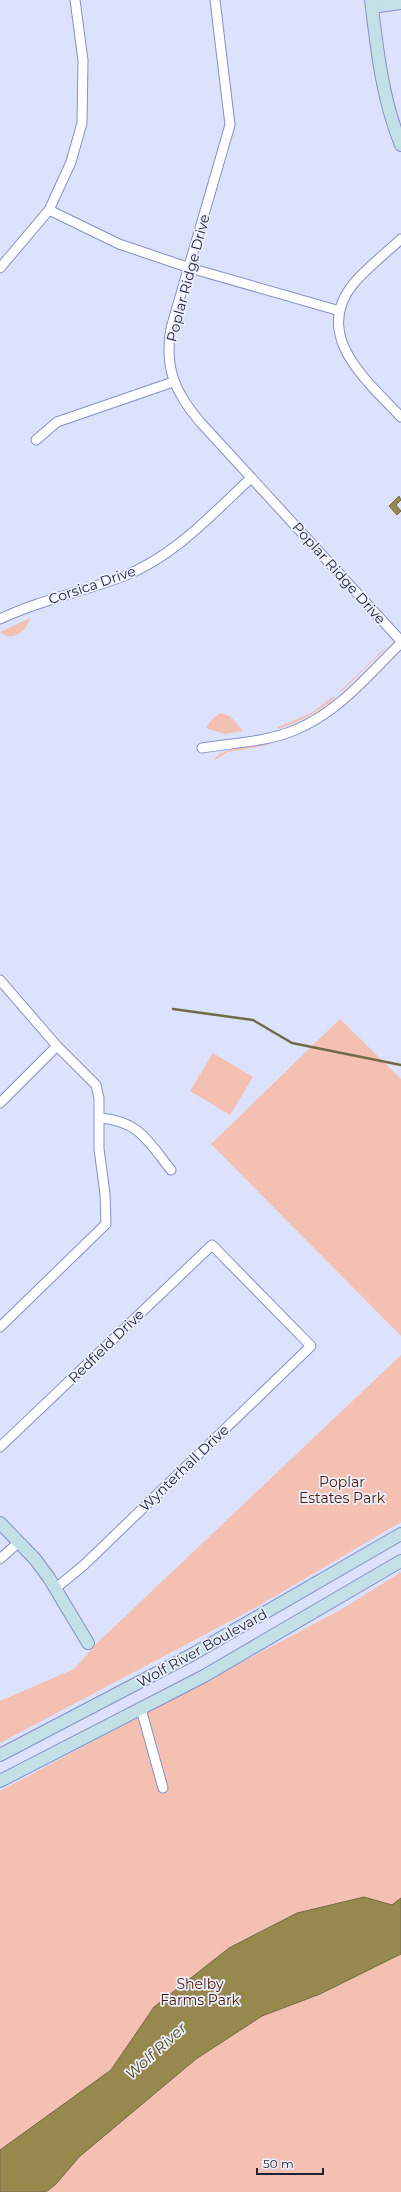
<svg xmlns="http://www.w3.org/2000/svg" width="401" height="2192" viewBox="0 0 401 2192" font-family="Montserrat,sans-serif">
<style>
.green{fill:#f3c0b1}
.water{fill:#97894d;stroke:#726a47}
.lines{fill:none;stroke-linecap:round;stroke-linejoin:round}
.stream{stroke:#726a47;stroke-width:2.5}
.street-casing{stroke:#858fcb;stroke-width:11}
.secondary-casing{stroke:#858fcb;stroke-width:14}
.street{stroke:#fff;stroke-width:9}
.secondary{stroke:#c3e0e7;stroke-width:12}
.labels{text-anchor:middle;stroke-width:3.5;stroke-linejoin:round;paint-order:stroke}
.street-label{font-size:14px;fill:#1d2038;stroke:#edf0fd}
.park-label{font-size:14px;fill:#4e1505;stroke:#edf0fd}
.water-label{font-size:15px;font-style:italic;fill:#4e4313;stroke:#edf0fd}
</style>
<rect width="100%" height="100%" fill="#dde2fc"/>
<path class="green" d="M30,618C27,631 12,643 0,632Z
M388,645L381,653L341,692L340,691Z
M334,696L335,698C318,712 300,722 278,729V727L311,713Z
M221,713L230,716L243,731L224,734L206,728L213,718Z
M269,744V745L228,752L214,761C217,748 256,746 269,744Z
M340,1019L401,1079V1336L211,1144Z
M213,1053L253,1077L230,1115L190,1091Z
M401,1355V1522L255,1608L0,1743V1701L74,1669L97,1643Z
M401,1572V2192H0V1791L342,1609Z"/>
<path class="water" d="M399,496L401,500L396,505L401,511L397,515L389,506Z
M364,1897L392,1905L401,1898V1954L320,1994L262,2016L196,2059L79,2157L56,2184L46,2192H0V2150L111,2070L154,2007L229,1948L297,1913Z"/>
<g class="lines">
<path class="stream" d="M173,1009L253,1020L292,1043L401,1065"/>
<g class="street-casing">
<path id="street" d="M215,0L230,125L171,328C164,368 175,393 201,423L401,641
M49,210L119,244L190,268L340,311
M401,239C386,253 368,267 354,283C311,335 367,381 401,417
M0,268L49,210L71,162L82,123L83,60L75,0
M36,440L57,422L173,382
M0,619C39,600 83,592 124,576C175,556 212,514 251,478
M202,748C232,743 267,742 295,730C338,713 369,674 401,643
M0,980L57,1046L96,1085L99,1098V1149L105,1194L106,1224L0,1327
M0,1103L57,1046
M100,1118C139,1121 148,1141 171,1170
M0,1447L212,1245L311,1346L84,1565L56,1588
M0,1559L19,1542
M141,1709L163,1788"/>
</g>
<g class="secondary-casing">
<path id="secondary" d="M371,0C377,49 382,98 401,145
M372,7L401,3
M0,1523L35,1559L49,1578L88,1643
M0,1755L193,1654L401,1534
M0,1781L204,1676L401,1561"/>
</g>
<use href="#street" class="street"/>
<use href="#secondary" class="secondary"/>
</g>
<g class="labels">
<g class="street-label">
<text transform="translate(188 278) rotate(-75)" y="5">Poplar Ridge Drive</text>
<text transform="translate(339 573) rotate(48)" y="5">Poplar Ridge Drive</text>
<text transform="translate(92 585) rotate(-19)" y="5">Corsica Drive</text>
<text transform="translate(106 1346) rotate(-44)" y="5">Redfield Drive</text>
<text transform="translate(184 1468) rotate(-44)" y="5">Wynterhall Drive</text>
<text transform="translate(202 1648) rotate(-29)" y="5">Wolf River Boulevard</text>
</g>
<g class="park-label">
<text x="342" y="1487">Poplar<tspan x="342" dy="16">Estates Park</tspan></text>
<text x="200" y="1989">Shelby<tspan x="200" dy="16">Farms Park</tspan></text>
</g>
<g class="water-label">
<text transform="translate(156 2051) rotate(-42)" y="5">Wolf River</text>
</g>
</g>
<path d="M257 2168v6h66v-6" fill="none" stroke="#1d2038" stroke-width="2"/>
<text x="263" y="2168" font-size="12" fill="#1d2038" stroke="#edf0fd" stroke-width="3" paint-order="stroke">50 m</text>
</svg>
